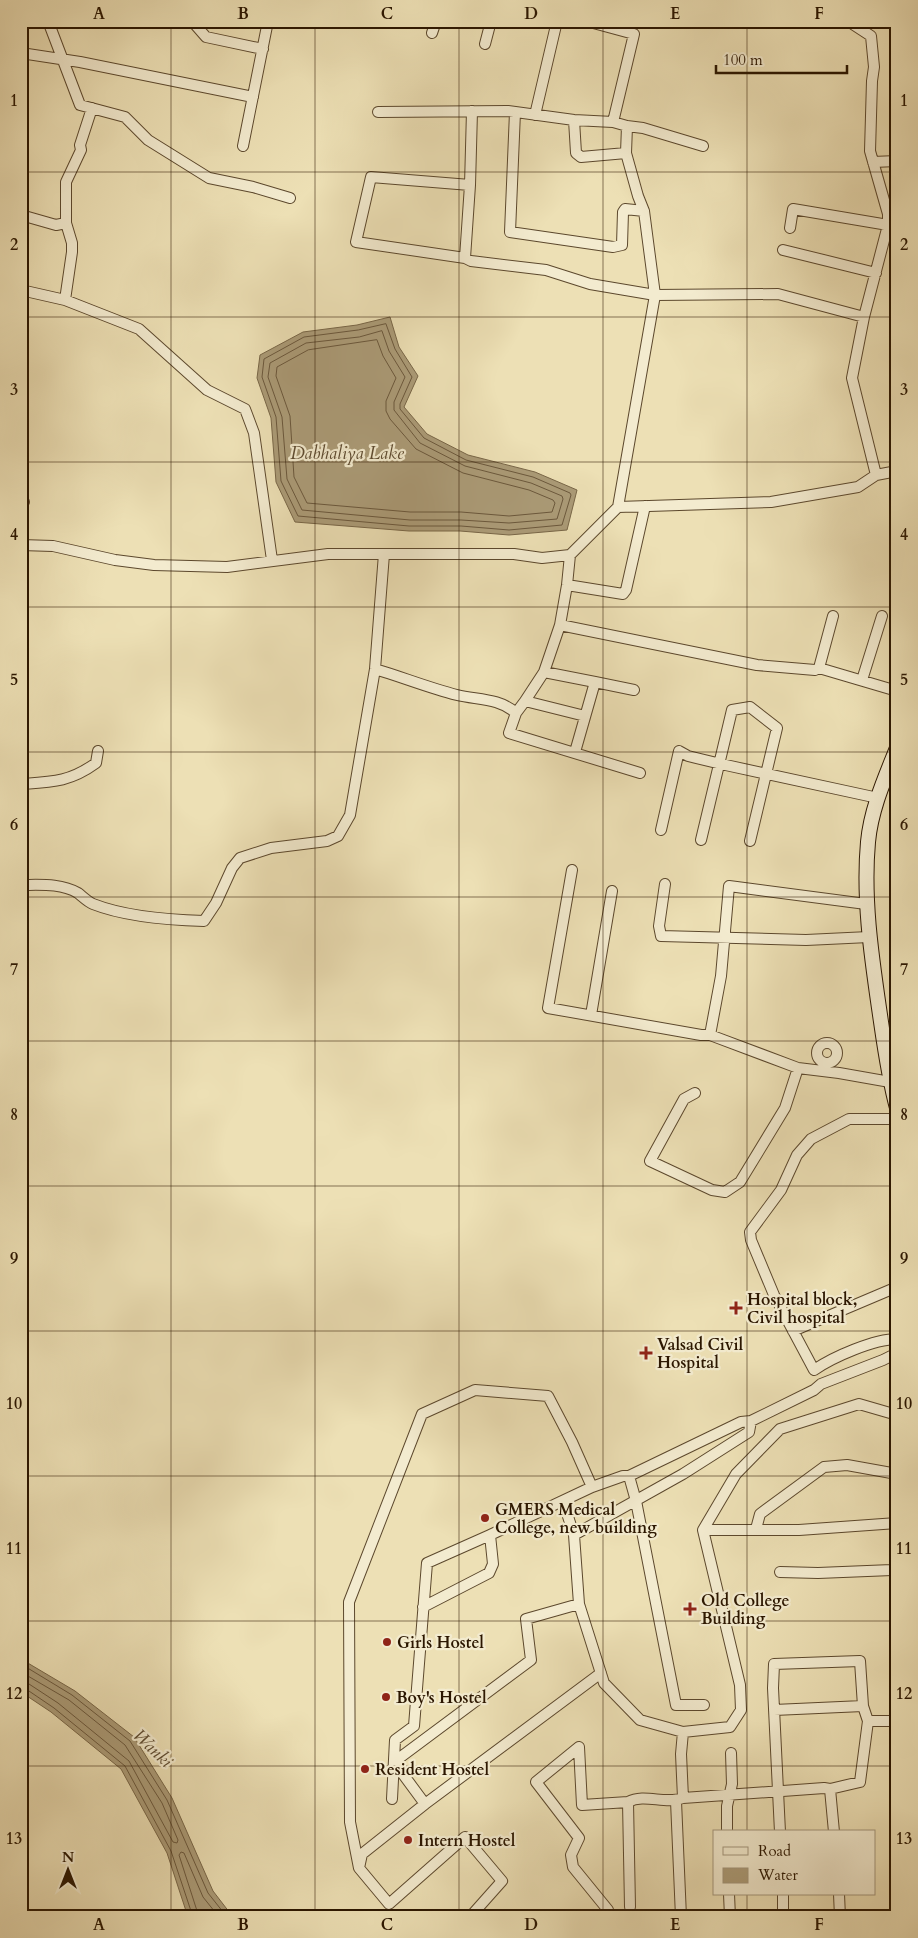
<svg xmlns="http://www.w3.org/2000/svg" width="918" height="1938" viewBox="0 0 918 1938" font-family="Cardo,serif">
<style>
.water{fill:#ab9b77;stroke:#786647}
.lines{fill:none;stroke-linecap:round;stroke-linejoin:round}
.shore{stroke:#6b583c;stroke-width:1}
.street-casing{stroke:#5c482d;stroke-width:12}
.secondary-casing{stroke:#2b1600;stroke-width:16}
.street{stroke:#f3ebcf;stroke-width:10}
.secondary{stroke:#f3ebcf;stroke-width:14}
.grid{fill:none;stroke:#2b1600;stroke-width:1;stroke-opacity:0.55}
.poi-dot{fill:#8f2418;stroke:#f3ebcf;stroke-width:2}
.labels{text-anchor:middle;stroke-width:4.5;stroke-linejoin:round;paint-order:stroke}
.poi-label{font-size:16px;font-weight:bold;fill:#2b1600;stroke:#f3ebcf;text-anchor:start}
.water-label{font-size:18px;font-style:italic;fill:#5e4b30;stroke:#f3ebcf}
.neatline{fill:none;stroke:#2b1600;stroke-width:2}
.grid-label{font-size:16px;text-anchor:middle;font-weight:bold;fill:#2b1600}
</style>
<rect width="100%" height="100%" fill="#ede0b5"/>
<filter id="stains"><feTurbulence type="fractalNoise" baseFrequency=".004" numOctaves="4"/><feColorMatrix values="0 0 0 0 .2 0 0 0 0 .09 0 0 0 0 .02 0 0 0 .5 -.17"/></filter>
<radialGradient id="worn" r=".72"><stop offset=".6" stop-color="#630" stop-opacity="0"/><stop offset="1" stop-color="#630" stop-opacity=".3"/></radialGradient>
<path class="water" d="M390,317L399,347L418,376L404,407L427,434L468,455L535,472L577,490L567,530L509,535L460,531H409L295,522L276,482L271,418L257,378L260,355L303,332L357,325Z
M21,1659L75,1691L134,1737L172,1798L213,1891L233,1917H188L167,1853L121,1769L51,1712L21,1692Z"/>
<g class="lines">
<path class="shore" d="M386,324L395,349L412,377L400,404V409L424,438L466,460L533,477L570,493L571,495L562,525L509,530L461,526H409L298,516L281,481L276,417L262,377L264,359L304,337L358,330Z
M382,331L389,351L405,377L394,402V410L420,443L465,466L531,483L562,496L563,499L557,519L509,523L461,520H410L302,510L287,479L282,417L268,377L270,363L306,343L359,337Z
M377,340L383,356L396,378L386,401V411L390,419L416,449L463,473L529,490L553,500L555,503L552,512L509,516L461,512H410L307,503L294,477L290,416L276,376L277,367L308,350Z
M21,1664L72,1695L130,1741L167,1800L208,1893L227,1917
M21,1672L69,1700L125,1745L162,1803L178,1840L177,1843L173,1842L129,1761L58,1703L29,1684L21,1682
M21,1688L26,1689L54,1708L125,1766L171,1851L193,1917
M199,1917L179,1855L181,1852L184,1853L203,1897L219,1917"/>
<g class="street-casing">
<path id="street" d="M48,21L80,105L125,117L148,140L209,178L253,187L290,198
M192,21L206,37L263,49
M586,21L634,34L613,122
M848,21L871,36L874,67L872,81L870,151L888,214V225L864,317L852,378L876,475
M432,33L436,21
M485,44L491,21
M21,53L80,62L253,97
M378,112L508,111L574,120L613,122L627,126L643,128L703,146
M515,112L510,232L613,247L622,245L623,212L625,209L644,211
M535,115L557,21
M574,120L576,153L581,157L626,153
M243,146L268,21
M873,162L897,161
M470,185L371,177L356,242L465,258L471,261L546,270L590,284L655,295L778,294L864,317
M21,215L56,225L66,223
M790,228L793,209L888,225
M783,250L876,273
M465,258L470,185L472,111
M21,290L65,300L72,252V243L66,223V182L81,150L80,145L92,108
M65,300L139,329L207,390L245,409L254,433L272,560
M21,502H24
M618,507L771,502L858,487L876,475L897,471
M21,545L53,546L115,560L154,565L227,567L328,554H514L542,558L570,555L618,507L655,295L644,211L638,196L626,153L627,126
M567,585L623,594L626,590L645,506
M560,625L567,585L570,555
M819,668L833,616
M375,669C402,677 429,688 457,695C478,700 499,698 516,713L509,733L640,773
M862,680L882,616
M595,682L544,672L560,625L757,665L815,670L819,668L897,691
M525,701L544,672
M516,713L525,701L585,716
M575,752L595,682L634,690
M21,784C52,782 70,782 96,763L98,751
M661,830L679,751L688,756L721,764L878,798
M701,840L732,710L750,707L777,728L750,841
M572,870L548,1008L701,1035H710L798,1068L839,1073L890,1082
M665,884L659,926L661,936L806,940L869,937
M21,885C40,885 61,883 78,893C83,897 88,902 93,904C126,917 169,920 204,921L216,903L232,868L240,858L271,848L327,841L338,836L350,815L375,669L384,554
M591,1015L612,891
M710,1035L721,976L729,886L866,904
M817 1053a10 10 0 1 1 20 0a10 10 0 1 1-20 0Z
M695,1093L684,1099L650,1161L712,1190L725,1192L740,1182L785,1108L798,1068
M897,1119H849L811,1139L797,1155L781,1190L750,1232L751,1240L774,1295L814,1370C833,1357 874,1339 897,1339
M793,1331L897,1287
M629,1476L636,1501L676,1705H704
M563,1501L574,1535L579,1604L604,1683L640,1720L683,1732L730,1727L741,1710L740,1685L703,1530L736,1474L780,1429L859,1404L897,1415
M756,1529L760,1514L824,1467L847,1465L897,1474
M703,1530H799L897,1523
M574,1535L683,1474L749,1432L751,1421
M780,1572L818,1573L892,1570L897,1565
M579,1604L526,1619L531,1660L394,1762L425,1804L601,1673
M423,1607L489,1573L493,1564L490,1535L592,1487L623,1476H629L741,1422L751,1421L814,1390L821,1384L883,1360L897,1353
M774,1710L863,1706
M868,1721H897
M683,1732L681,1754L683,1798
M392,1799L395,1740L414,1726L427,1563L490,1535
M676,1801L681,1917
M425,1804L362,1854L359,1868L389,1904L465,1837L502,1881L470,1917
M727,1832V1806L732,1784L731,1753
M780,1832L773,1688L774,1664L860,1661L863,1706L868,1721L860,1782L830,1789
M359,1868L350,1822L349,1602L422,1414L475,1390L548,1396L572,1442L592,1487
M729,1894L730,1917
M783,1894V1917
M839,1894L840,1917
M630,1907L628,1802C645,1793 665,1805 683,1798L824,1788L830,1789L834,1832
M608,1910L573,1867L571,1855L579,1838L536,1782L579,1747L582,1805L628,1802"/>
</g>
<g class="secondary-casing">
<path id="secondary" d="M897,748C885,778 871,809 868,842C863,897 871,953 879,1008C884,1042 888,1075 897,1108"/>
</g>
<use href="#street" class="street"/>
<use href="#secondary" class="secondary"/>
</g>
<path class="grid" d="M171,21V1917M315,21V1917M459,21V1917M603,21V1917M747,21V1832M21,172H897M21,317H897M21,462H897M21,607H897M21,752H897M21,897H897M21,1041H897M21,1186H897M21,1331H897M21,1476H897M21,1621H897M21,1766H897M747,1894V1917"/>
<g class="poi-dot">
<path d="M733.5 1300.5h5v5h5v5h-5v5h-5v-5h-5v-5h5z"/>
<path d="M643.5 1345.5h5v5h5v5h-5v5h-5v-5h-5v-5h5z"/>
<circle cx="485" cy="1518" r="5"/>
<path d="M687.5 1601.5h5v5h5v5h-5v5h-5v-5h-5v-5h5z"/>
<circle cx="387" cy="1642" r="5"/>
<circle cx="386" cy="1697" r="5"/>
<circle cx="365" cy="1769" r="5"/>
<circle cx="408" cy="1840" r="5"/>
</g>
<g class="labels">
<g class="poi-label">
<text x="747" y="1305">Hospital block,<tspan x="747" dy="18">Civil hospital</tspan></text>
<text x="657" y="1350">Valsad Civil<tspan x="657" dy="18">Hospital</tspan></text>
<text x="495" y="1515">GMERS Medical<tspan x="495" dy="18">College, new building</tspan></text>
<text x="701" y="1606">Old College<tspan x="701" dy="18">Building</tspan></text>
<text x="397" y="1648">Girls Hostel</text>
<text x="396" y="1703">Boy's Hostel</text>
<text x="375" y="1775">Resident Hostel</text>
<text x="418" y="1846">Intern Hostel</text>
</g>
<g class="water-label">
<text x="347" y="459">Dabhaliya Lake</text>
<text transform="translate(153 1748) rotate(44)" y="6">Wanki</text>
</g>
</g>
<rect width="918" height="1938" fill="none" stroke="#ede0b5" stroke-width="55"/>
<rect x="713" y="1830" width="162" height="65" fill="#f3ebcf" stroke="#a3967c"/>
<rect x="723" y="1847" width="25" height="8" fill="#f3ebcf" stroke="#a3967c"/>
<text x="758" y="1856" font-size="15" fill="#2b1600">Road</text>
<rect x="723" y="1868" width="25" height="15" fill="#ab9b77" stroke="#a3967c"/>
<text x="758" y="1880" font-size="15" fill="#2b1600">Water</text>
<g transform="translate(68 1870)" stroke="#f3ebcf" stroke-width="4" paint-order="stroke">
<path d="M0-4L9 19L0 12L-9 19Z" fill="#2b1600"/>
<text y="-8" font-size="14" font-weight="bold" text-anchor="middle" fill="#2b1600">N</text>
</g>
<path d="M716 65v8h131v-8" fill="none" stroke="#2b1600" stroke-width="2.5"/>
<text x="723" y="65" font-size="15" fill="#2b1600" stroke="#f3ebcf" stroke-width="4" paint-order="stroke">100 m</text>
<rect x="28" y="28" width="862" height="1882" class="neatline"/>
<g class="grid-label">
<text x="99" y="19">A</text>
<text x="243" y="19">B</text>
<text x="387" y="19">C</text>
<text x="531" y="19">D</text>
<text x="675" y="19">E</text>
<text x="819" y="19">F</text>
<text x="14" y="106">1</text>
<text x="904" y="106">1</text>
<text x="14" y="250">2</text>
<text x="904" y="250">2</text>
<text x="14" y="395">3</text>
<text x="904" y="395">3</text>
<text x="14" y="540">4</text>
<text x="904" y="540">4</text>
<text x="14" y="685">5</text>
<text x="904" y="685">5</text>
<text x="14" y="830">6</text>
<text x="904" y="830">6</text>
<text x="14" y="975">7</text>
<text x="904" y="975">7</text>
<text x="14" y="1120">8</text>
<text x="904" y="1120">8</text>
<text x="14" y="1264">9</text>
<text x="904" y="1264">9</text>
<text x="14" y="1409">10</text>
<text x="904" y="1409">10</text>
<text x="14" y="1554">11</text>
<text x="904" y="1554">11</text>
<text x="14" y="1699">12</text>
<text x="904" y="1699">12</text>
<text x="14" y="1844">13</text>
<text x="904" y="1844">13</text>
<text x="99" y="1930">A</text>
<text x="243" y="1930">B</text>
<text x="387" y="1930">C</text>
<text x="531" y="1930">D</text>
<text x="675" y="1930">E</text>
<text x="819" y="1930">F</text>
</g>
<rect width="100%" height="100%" filter="url(#stains)"/>
<rect width="100%" height="100%" fill="url(#worn)"/>
</svg>
